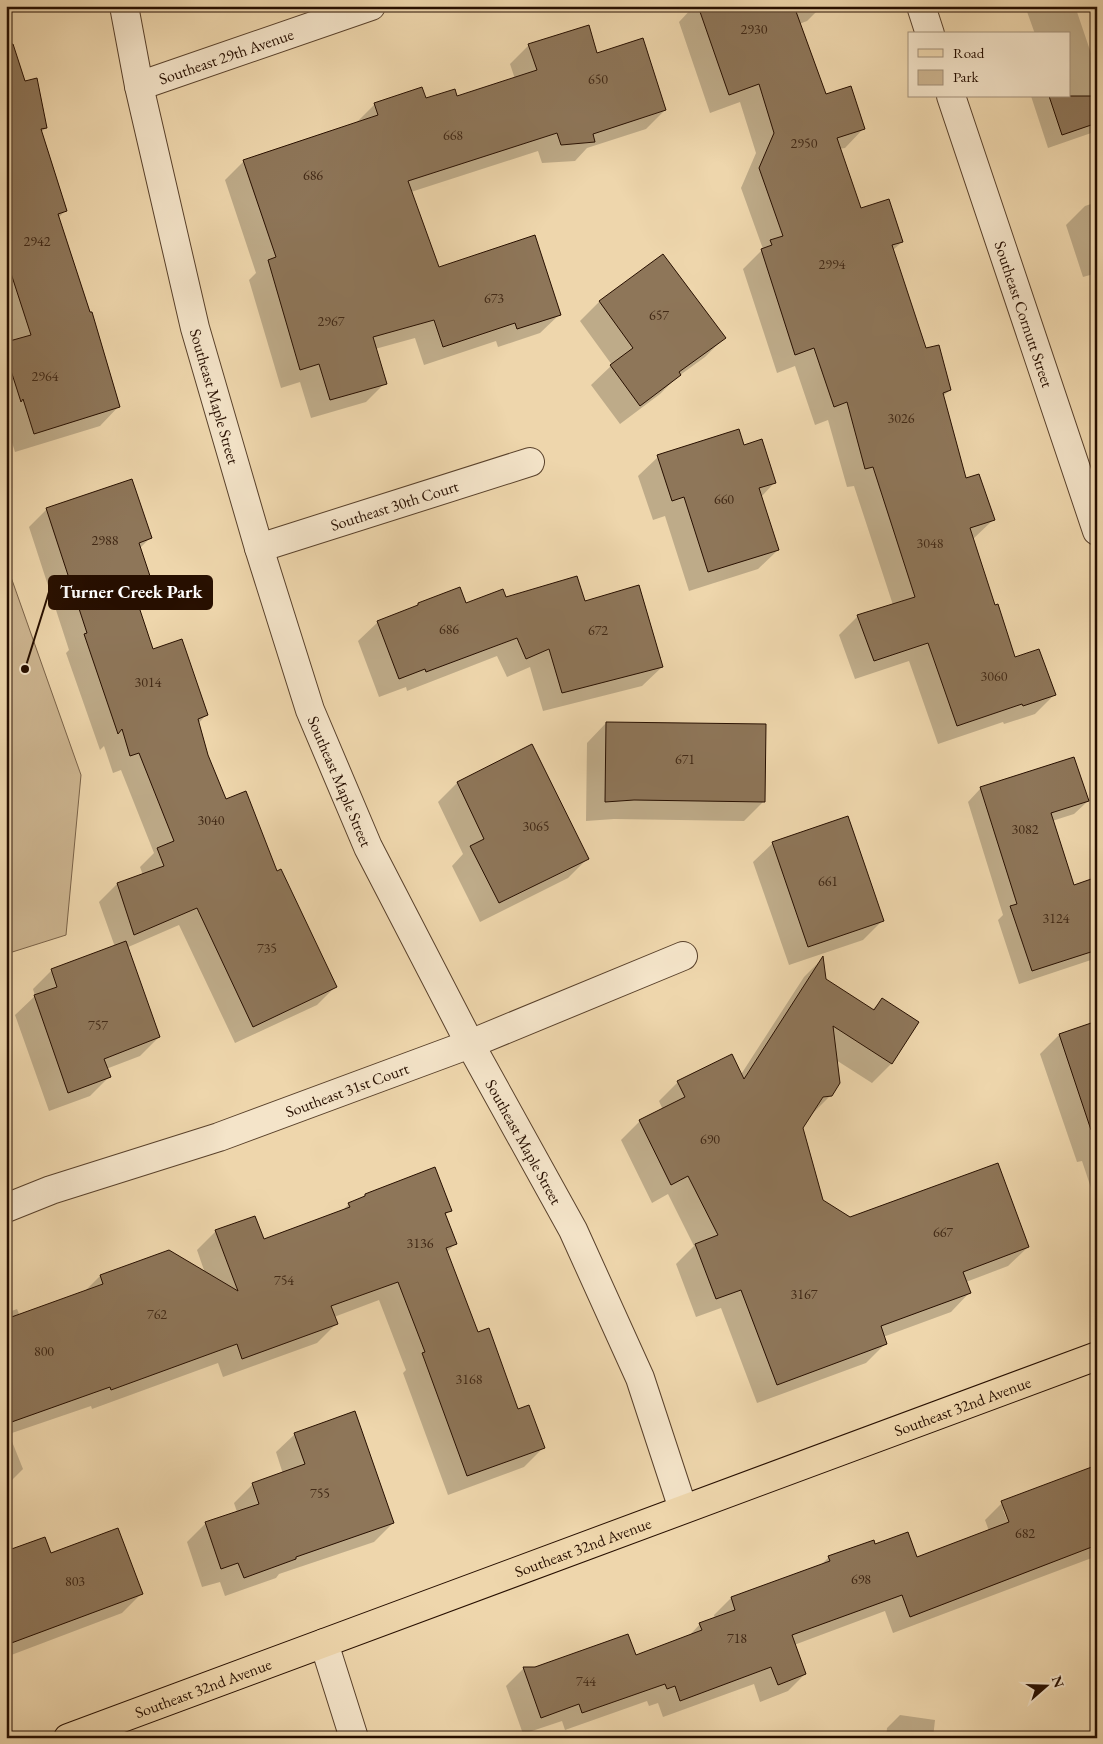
<svg xmlns="http://www.w3.org/2000/svg" width="1103" height="1744" viewBox="0 0 1103 1744" font-family="'EB Garamond',serif">
<style>
.green{fill:#ccb48f;stroke:#7a6248}
.shadow{fill:#0003;fill-rule:evenodd}
.building{fill:#8e7659;stroke:#270f00}
.lines{fill:none;stroke-linecap:round;stroke-linejoin:round}
.minor-casing{stroke:#59412b;stroke-width:30}
.major-casing{stroke:#270f00;stroke-width:30}
.minor{stroke:#f4e4c9;stroke-width:28}
.major{stroke:#eed6ac;stroke-width:28}
.labels{text-anchor:middle;stroke-width:5;stroke-linejoin:round;paint-order:stroke}
.number-label{font-size:14px;fill:#412916}
.street-label{font-size:16px;fill:#270f00;stroke:#f4e4c9}
.leader{fill:none;stroke:#270f00;stroke-width:2}
.callout-dot{fill:#270f00;stroke:#f4e4c9;stroke-width:2}
.callout{fill:#270f00;stroke:#270f00;stroke-width:2}
.callout-label{font-size:18px;text-anchor:middle;font-weight:bold;fill:#fff}
</style>
<rect width="100%" height="100%" fill="#eed6ac"/>
<filter id="stains"><feTurbulence type="fractalNoise" baseFrequency=".004" numOctaves="4"/><feColorMatrix values="0 0 0 0 .2 0 0 0 0 .09 0 0 0 0 .02 0 0 0 .5 -.17"/></filter>
<radialGradient id="worn" r=".72"><stop offset=".6" stop-color="#630" stop-opacity="0"/><stop offset="1" stop-color="#630" stop-opacity=".3"/></radialGradient>
<path class="green" d="M6,563L81,775L66,935L6,954Z"/>
<path class="shadow" d="M694,6H822L807,21L799,24L788,64L863,129L845,148L839,149L860,209L902,242L893,250L925,350L950,390L943,396L966,480L993,520L973,539L994,607L1014,658L1054,695L1035,714L1004,724L1003,722L938,744L909,661L855,679L839,635L858,616L893,605L854,486L847,487L828,420L815,425L795,366L777,373L743,269L763,249L741,188L756,153L740,102L710,113L679,22Z
M1025,6H1075L1097,71V131L1048,148L1031,96H1069V34H1035Z
M529,45L596,54L665,110L646,129L587,148L575,161L542,163L538,151L411,192L438,269L560,314L540,333L498,347L496,341L424,365L415,338L375,349L385,383L366,402L311,418L300,382L281,388L249,280L256,273L225,180L244,161L356,123L375,104L456,98L515,79L510,64Z
M6,86L46,128L40,133L65,211L58,218L119,406L100,426L15,452L6,423V344L8,343L6,336Z
M1097,164V177L1093,167Z
M1097,202V273L1083,277L1066,225L1085,206Z
M663,256L724,338L705,357L676,378L660,394L620,424L591,385L612,365L580,321L599,302Z
M743,446L775,482L761,497L778,550L758,569L689,591L665,516L653,520L638,476L658,457Z
M47,509L150,538L139,549L149,576L133,592L152,651L206,715L198,724L207,755L225,800L276,873L335,987L317,1005L235,1043L179,925L126,948L159,1037L140,1056L106,1069L109,1077L90,1096L49,1111L15,1015L35,996L33,989L52,970L115,947L99,902L117,884L143,875L140,867L154,853L121,770L113,773L104,746L100,750L66,653L69,650L29,527Z
M584,603L662,667L642,686L543,711L530,667L507,677L497,656L407,691L406,687L379,697L358,641L378,622L414,608L418,604Z
M606,723L763,802L744,821L614,819L586,821L587,743Z
M531,746L587,859L568,878L480,922L452,866L463,854L438,802L457,783Z
M981,788L1088,801L1074,814L1052,821L1073,886L1097,879V958L1019,984L998,920L1003,915L968,802Z
M773,843L883,920L863,940L789,965L753,862Z
M822,959L825,979L872,1010L882,1000L917,1022L891,1064L872,1083L836,1060L831,1095L811,1115L802,1128L822,1201L850,1219L1028,1247L1008,1266L966,1282L970,1292L951,1312L883,1337L886,1343L866,1363L757,1403L721,1308L696,1317L676,1264L694,1246L668,1194L652,1203L621,1140L640,1121L663,1110L659,1101L678,1082L740,1076L804,977Z
M1097,1022V1206L1082,1161L1077,1162L1040,1054L1059,1035Z
M365,1195L450,1210L444,1216L455,1244L446,1253L477,1334L517,1411L543,1448L524,1467L448,1495L403,1373L406,1370L379,1300L334,1317L336,1324L317,1343L223,1377L218,1363L92,1409L91,1406L9,1434L23,1469L6,1486V1313L17,1309L20,1316L84,1292L100,1276L205,1273L197,1250L216,1231L263,1240L341,1212L349,1204L362,1199Z
M295,1434L393,1523L374,1542L279,1574L276,1578L225,1596L220,1582L202,1587L187,1542L206,1523L237,1512L234,1503L253,1484L283,1474L276,1452Z
M1097,1466V1556L893,1633L885,1611L794,1645L805,1674L788,1691L760,1702L754,1684L663,1717L658,1703L649,1706L647,1701L565,1730L562,1721L523,1734L506,1686L524,1668L635,1656L688,1637L700,1624L715,1619L714,1615L731,1598L821,1565L829,1557L875,1545L916,1558L989,1531L985,1520L1002,1503ZM1003,1510H1006L1011,1528Z
M6,1552L50,1555L141,1594L122,1613L6,1657Z
M900,1715L935,1720L933,1738H886L887,1728Z"/>
<path class="building" d="M698,6H794L826,94L851,86L865,129L837,138L861,208L889,199L903,242L892,245L926,348L939,345L951,390L943,393L966,478L979,474L995,520L970,528L995,605L998,604L1015,657L1039,649L1056,695L1023,706L1022,704L957,726L928,643L874,661L857,615L915,597L873,467L865,469L847,402L834,407L814,348L795,355L761,249L772,245L770,240L783,236L759,168L774,133L759,84L729,95Z
M589,25L597,53L643,38L666,110L593,134L595,142L561,145L557,133L408,181L439,267L535,235L561,315L517,329L515,323L443,347L434,320L373,337L387,384L330,400L319,364L300,370L268,260L276,257L243,160L378,115L374,103L422,87L426,98L455,89L457,96L537,70L528,44Z
M13,44L25,81L37,78L47,128L41,129L67,211L58,214L90,312H92L120,407L34,434L23,399L21,402L6,355V342L31,335L6,258V45Z
M1049,96H1097V123L1062,135Z
M663,254L726,338L679,372L681,375L640,406L610,365L633,348L599,301Z
M739,429L744,445L762,439L776,483L759,488L779,550L708,572L684,497L672,501L657,455Z
M132,479L152,538L139,543L150,576L131,583L153,649L182,639L208,715L198,719L208,755L226,799L246,791L277,871L281,869L337,987L253,1027L197,908L134,935L117,883L164,866L157,848L174,841L139,753L130,756L122,729L118,734L84,634L87,633L46,508Z
M577,576L585,601L639,585L663,667L562,693L549,649L526,659L517,638L426,672L425,669L399,679L377,621L418,605V603L460,587L466,603L503,589L506,597Z
M606,722L766,724L765,802L634,800L605,802Z
M532,744L589,859L499,903L470,846L484,839L457,782Z
M1074,757L1089,801L1051,813L1074,885L1097,877V950L1032,971L1010,906L1017,904L980,787Z
M848,816L884,921L808,947L772,842Z
M126,941L160,1037L104,1059L111,1077L68,1093L34,995L57,987L51,969Z
M823,956L826,979L874,1010L882,998L919,1022L892,1064L833,1026L840,1083L832,1096L823,1097L803,1128L823,1200L850,1217L998,1163L1029,1247L963,1272L971,1293L881,1326L887,1344L777,1385L741,1290L716,1299L695,1244L718,1235L688,1176L671,1185L639,1120L685,1097L677,1081L732,1054L744,1079Z
M1097,1021V1129L1091,1130L1059,1034Z
M435,1167L452,1211L445,1213L457,1244L446,1248L478,1332L489,1328L518,1409L529,1405L545,1448L467,1476L422,1353L425,1352L398,1282L331,1306L338,1324L242,1359L237,1344L111,1390L110,1387L6,1424V1319L103,1284L100,1275L169,1250L238,1291L215,1230L255,1216L264,1239L350,1207L348,1203L365,1196V1194Z
M355,1411L394,1523L296,1557V1559L244,1578L238,1563L221,1569L205,1522L259,1504L252,1483L305,1464L294,1433Z
M1097,1465V1545L910,1617L902,1595L792,1635L806,1674L778,1685L771,1667L680,1701L675,1686L667,1689L665,1684L582,1713L579,1704L541,1718L523,1667H535L628,1634L636,1655L702,1630L699,1623L735,1610L731,1597L830,1561L828,1556L874,1540L875,1544L908,1532L917,1557L1009,1522L1001,1501Z
M118,1528L143,1594L6,1645V1551L45,1537L51,1553Z"/>
<g class="lines">
<g class="minor-casing">
<g id="minor">
<path id="s1" d="M124,6L139,86L195,328L259,548L310,710L368,847L470,1044L573,1230L640,1378L683,1509"/>
<path d="M921,6L930,34"/>
<path id="s2" d="M139,86L371,6"/>
<path id="s3" d="M951,96L1097,531"/>
<path id="s4" d="M259,548L530,462"/>
<path id="s5" d="M6,1208L51,1190L219,1137L470,1044L683,956"/>
<path d="M324,1643L354,1738"/>
</g>
</g>
<g class="major-casing">
<g id="major">
<path id="s6" d="M68,1738L1097,1356"/>
</g>
</g>
<use href="#minor" class="minor"/>
<use href="#major" class="major"/>
</g>
<g class="labels">
<g class="number-label">
<text x="754" y="34">2930</text>
<text x="598" y="84">650</text>
<text x="453" y="140">668</text>
<text x="804" y="148">2950</text>
<text x="313" y="180">686</text>
<text x="37" y="246">2942</text>
<text x="832" y="269">2994</text>
<text x="494" y="303">673</text>
<text x="659" y="320">657</text>
<text x="331" y="326">2967</text>
<text x="45" y="381">2964</text>
<text x="901" y="423">3026</text>
<text x="724" y="504">660</text>
<text x="105" y="545">2988</text>
<text x="930" y="548">3048</text>
<text x="449" y="634">686</text>
<text x="598" y="635">672</text>
<text x="994" y="681">3060</text>
<text x="148" y="687">3014</text>
<text x="685" y="764">671</text>
<text x="211" y="825">3040</text>
<text x="536" y="831">3065</text>
<text x="1025" y="834">3082</text>
<text x="828" y="886">661</text>
<text x="1056" y="923">3124</text>
<text x="267" y="953">735</text>
<text x="98" y="1030">757</text>
<text x="710" y="1144">690</text>
<text x="943" y="1237">667</text>
<text x="420" y="1248">3136</text>
<text x="284" y="1285">754</text>
<text x="804" y="1299">3167</text>
<text x="157" y="1319">762</text>
<text x="44" y="1356">800</text>
<text x="469" y="1384">3168</text>
<text x="320" y="1498">755</text>
<text x="1025" y="1538">682</text>
<text x="861" y="1584">698</text>
<text x="75" y="1586">803</text>
<text x="737" y="1643">718</text>
<text x="586" y="1686">744</text>
</g>
<g class="street-label">
<text dy="6" stroke="none"><textPath href="#s2" startOffset="92">Southeast 29th Avenue</textPath></text>
<text dy="6" stroke="none"><textPath href="#s3" startOffset="230">Southeast Cornutt Street</textPath></text>
<text dy="6" stroke="none"><textPath href="#s1" startOffset="401">Southeast Maple Street</textPath></text>
<text dy="6" stroke="none"><textPath href="#s4" startOffset="142">Southeast 30th Court</textPath></text>
<text dy="6" stroke="none"><textPath href="#s1" startOffset="806">Southeast Maple Street</textPath></text>
<text dy="6" stroke="none"><textPath href="#s5" startOffset="361">Southeast 31st Court</textPath></text>
<text dy="6" stroke="none"><textPath href="#s1" startOffset="1211">Southeast Maple Street</textPath></text>
<text dy="6" stroke="none"><textPath href="#s6" startOffset="954">Southeast 32nd Avenue</textPath></text>
<text dy="6" stroke="none"><textPath href="#s6" startOffset="549">Southeast 32nd Avenue</textPath></text>
<text dy="6" stroke="none"><textPath href="#s6" startOffset="144">Southeast 32nd Avenue</textPath></text>
</g>
</g>
<path class="leader" d="M25 669L49 592"/>
<circle class="callout-dot" cx="25" cy="669" r="5"/>
<rect class="callout" x="49" y="576" width="163" height="33" rx="5"/>
<g class="callout-label">
<text x="131" y="598">Turner Creek Park</text>
</g>
<rect width="1103" height="1744" fill="none" stroke="#eed6ac" stroke-width="25"/>
<rect x="8" y="8" width="1088" height="1729" fill="none" stroke="#270f00" stroke-width="2.5"/>
<rect x="12" y="12" width="1078" height="1719" fill="none" stroke="#270f00"/>
<rect x="908" y="32" width="162" height="65" fill="#f4e4c9" stroke="#a28f79"/>
<rect x="918" y="49" width="25" height="8" fill="#eed6ac" stroke="#a28f79"/>
<text x="953" y="58" font-size="15" fill="#270f00">Road</text>
<rect x="918" y="70" width="25" height="15" fill="#ccb48f" stroke="#a28f79"/>
<text x="953" y="82" font-size="15" fill="#270f00">Park</text>
<g transform="translate(1046 1686) rotate(70)" stroke="#f4e4c9" stroke-width="4" paint-order="stroke">
<path d="M0-4L9 19L0 12L-9 19Z" fill="#270f00"/>
<text y="-8" font-size="14" font-weight="bold" text-anchor="middle" fill="#270f00">N</text>
</g>
<rect width="100%" height="100%" filter="url(#stains)"/>
<rect width="100%" height="100%" fill="url(#worn)"/>
</svg>
